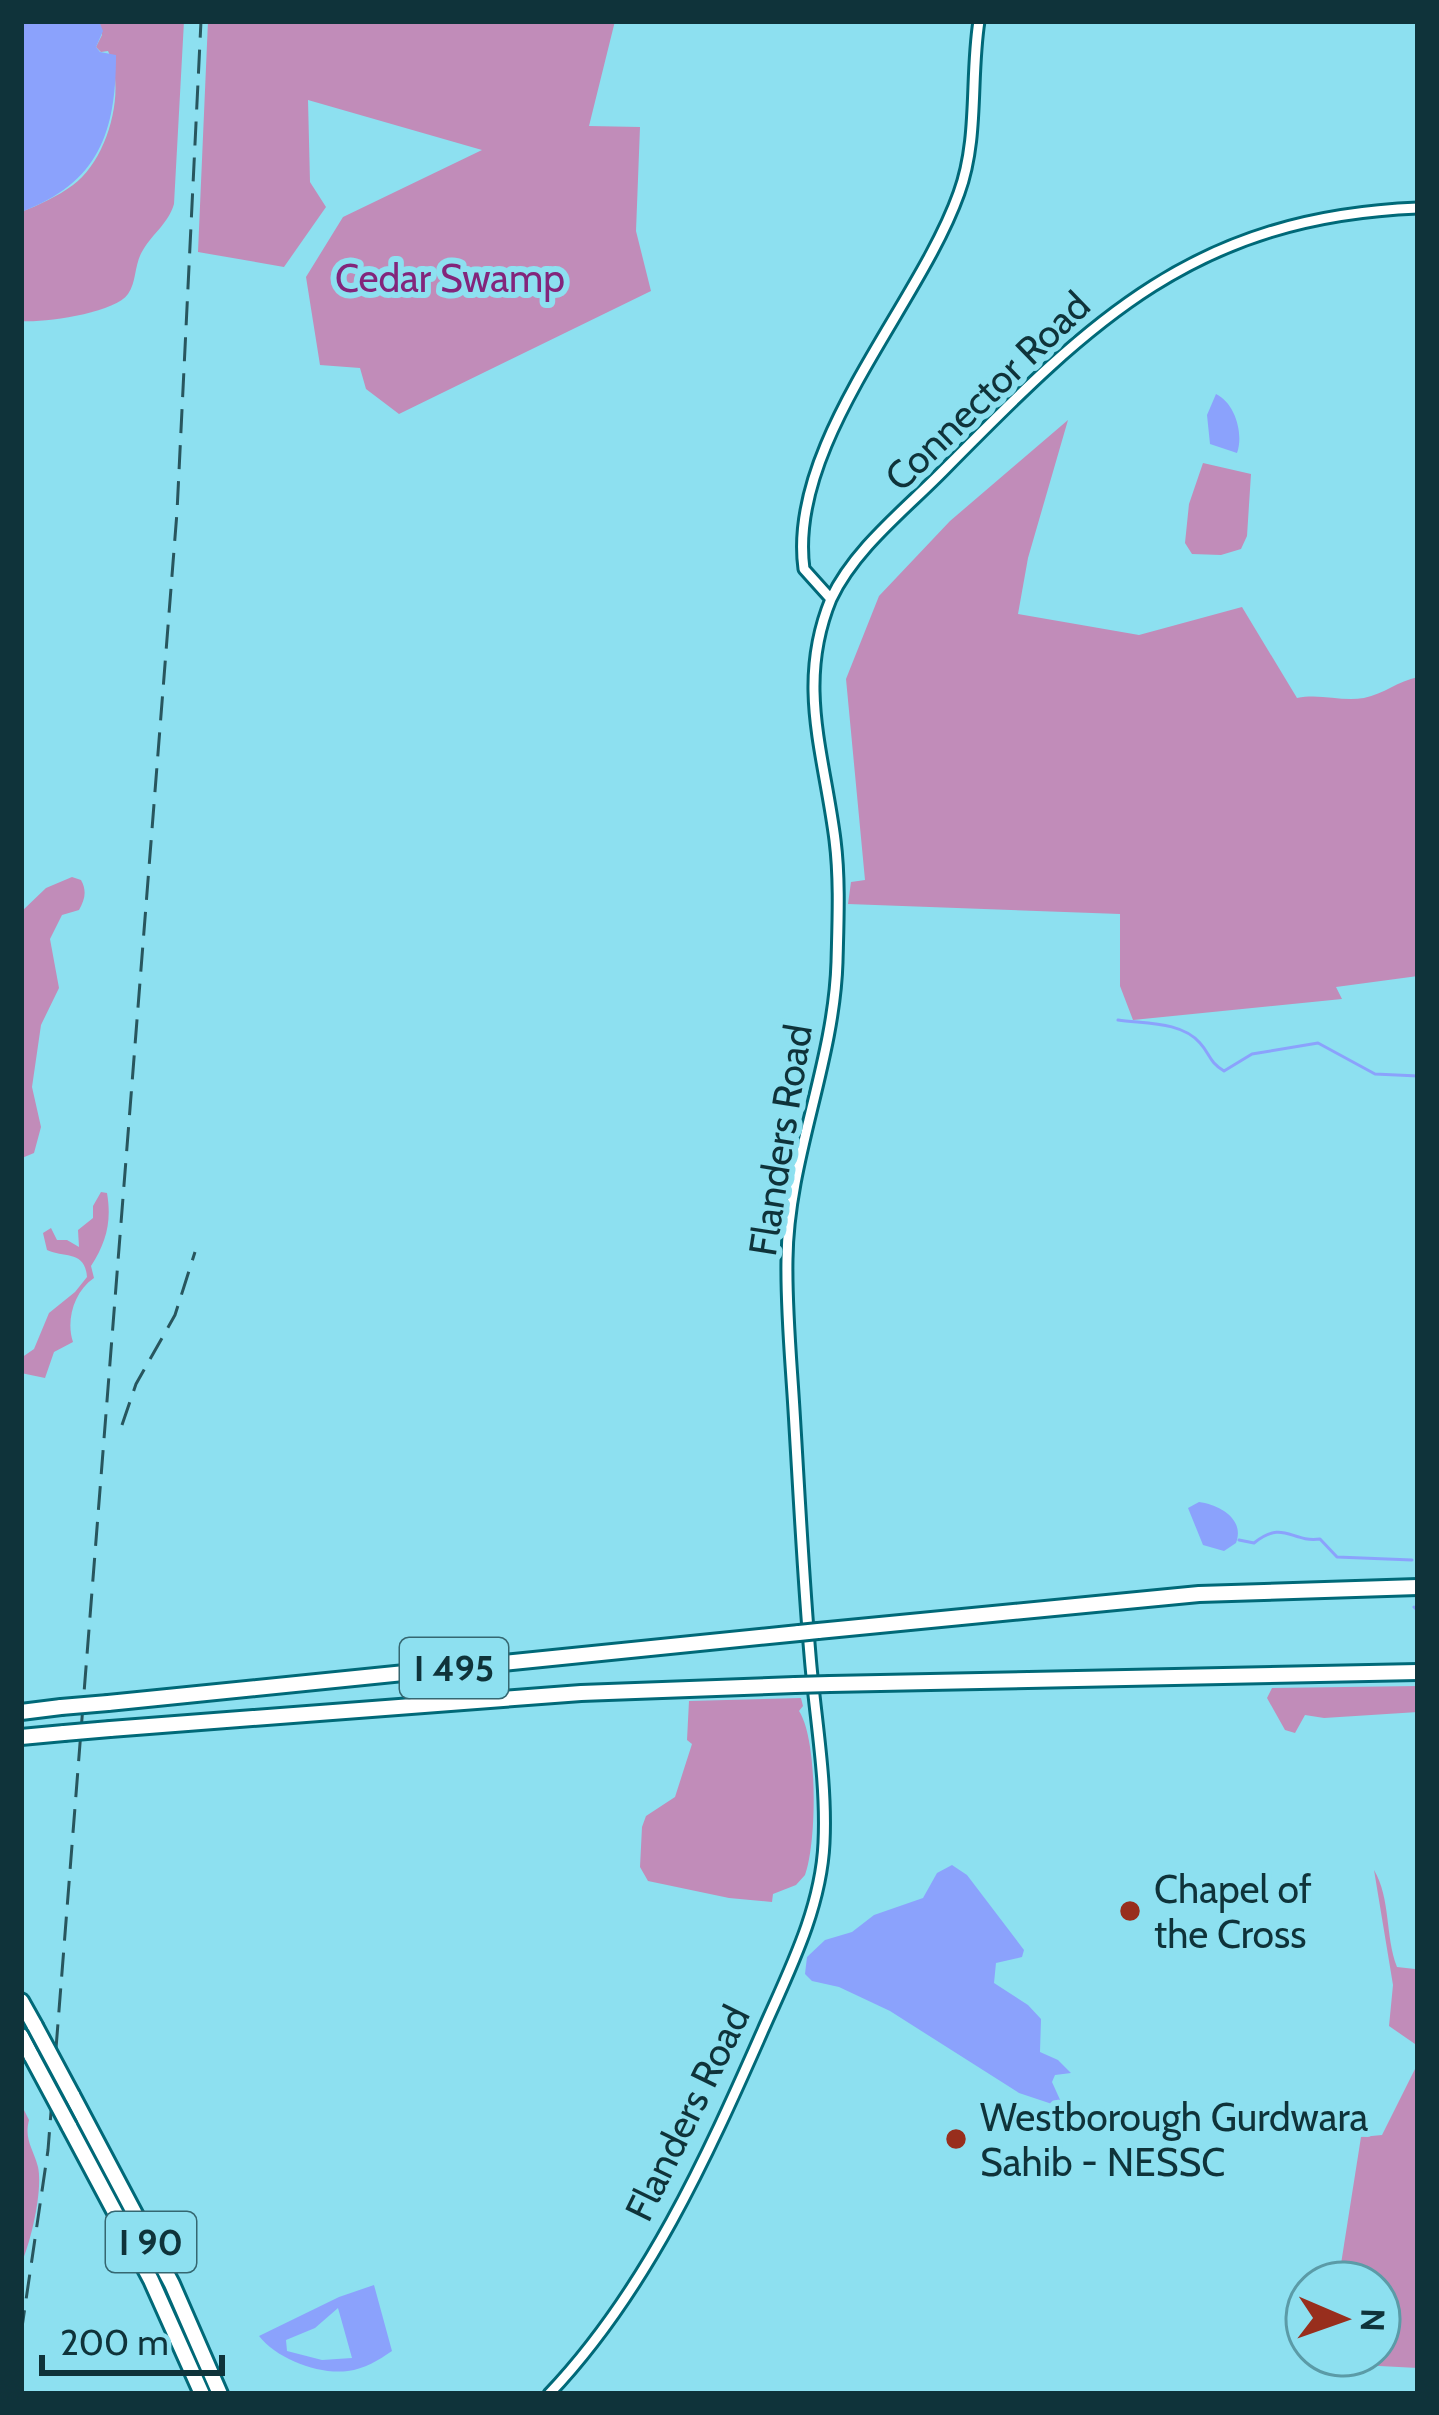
<svg xmlns="http://www.w3.org/2000/svg" width="1439" height="2415" viewBox="0 0 1439 2415" font-family="Cabin,sans-serif">
<style>
.green{fill:#c18cb9}
.water{fill:#8ba2fc;fill-rule:evenodd}
.lines{fill:none;stroke-linecap:round;stroke-linejoin:round}
.stream{stroke:#8ba2fc;stroke-width:3}
.secondary-casing{stroke:#006978;stroke-width:15}
.highway-casing{stroke:#006978;stroke-width:20}
.secondary{stroke:#fff;stroke-width:9}
.highway{stroke:#fff;stroke-width:14}
.rail{stroke:#28565e;stroke-width:3;stroke-dasharray:24 12;stroke-linecap:butt}
.highway-bridge-casing{stroke:#006978;stroke-width:20;stroke-linecap:butt}
.highway-bridge{stroke:#fff;stroke-width:14}
.poi-dot{fill:#982e1d;stroke:#8de0f0;stroke-width:4.5}
.labels{text-anchor:middle;stroke-width:12;stroke-linejoin:round;paint-order:stroke}
.shield{fill:#8de0f0;stroke:#356771;stroke-width:3}
.shield-label{font-size:36px;font-weight:bold;fill:#0f333a}
.park-label{font-size:39px;fill:#83257b;stroke:#8de0f0}
.street-label{font-size:39px;fill:#0f333a;stroke:#8de0f0}
.poi-label{font-size:39px;fill:#0f333a;stroke:#8de0f0;text-anchor:start}
</style>
<rect width="100%" height="100%" fill="#8de0f0"/>
<path class="green" d="M99,21H184L174,204C168,224 153,233 143,250C134,264 137,281 128,294C115,313 44,323 21,321V212C39,205 58,196 73,185C108,159 127,90 108,51L101,52L96,47L102,35Z
M208,21H615L589,126L640,127L636,231L651,291L399,414L366,389L360,368L320,365L306,277L343,217L482,150L308,100L310,182L326,207L284,267L198,252Z
M1068,420L1028,558L1018,614L1139,635L1242,607L1297,698C1321,693 1341,702 1364,698C1384,694 1398,681 1418,677V976L1336,987L1342,999L1133,1020L1120,986V914L848,904L851,882L865,880L846,679L879,596L950,521Z
M1203,463L1251,474L1247,536L1241,549L1221,555L1192,554L1185,543L1189,504Z
M72,877L81,880C87,891 85,899 79,910L62,915L50,939L59,988L41,1025L32,1087L41,1127L34,1153L22,1158L21,912L46,888Z
M101,1192L107,1193C112,1222 106,1243 91,1266L94,1278C73,1292 66,1322 73,1342L54,1352L45,1378L21,1373V1358L34,1349L49,1313L75,1292L87,1277C85,1250 64,1258 47,1250L43,1233L51,1228L57,1240H67L79,1247L78,1230L93,1218V1206Z
M1418,1686V1712L1324,1718L1305,1715L1295,1733L1285,1730L1267,1698L1272,1688Z
M801,1698L803,1706L799,1711C818,1740 817,1842 805,1875L796,1885L773,1894L772,1902L729,1898L648,1881L640,1867L642,1827L646,1816L675,1797L692,1744L687,1740L689,1701Z
M1374,1870C1391,1899 1385,1936 1397,1967L1415,1969L1418,1948V2368L1360,2365L1349,2355H1379V2283H1338L1361,2137L1382,2135L1418,2063L1415,2044L1389,2026L1393,1985Z
M21,2104L29,2120C24,2140 33,2148 38,2167C43,2190 31,2242 21,2264Z"/>
<path class="water" d="M21,21H99L103,31L96,47L100,52L116,55C116,132 99,183 21,212Z
M1216,394C1235,403 1244,434 1237,453L1210,444L1207,415Z
M1199,1502C1220,1505 1245,1519 1236,1543L1224,1551L1203,1545L1188,1508Z
M952,1865L967,1875L1024,1950L1022,1957L996,1963L994,1983L1028,2005L1041,2019L1040,2052L1058,2060L1071,2073L1055,2075L1052,2082L1066,2113L1058,2106L1019,2093L890,2011L839,1987L812,1981L805,1974L807,1957L825,1940L852,1932L874,1915L923,1898L937,1873Z
M374,2285L392,2351C379,2360 364,2369 348,2371C319,2375 277,2359 259,2336L339,2297ZM338,2308L352,2358L322,2360L287,2351L286,2340L315,2328Z"/>
<g class="lines">
<path class="stream" d="M1118,1020C1144,1024 1181,1021 1200,1043C1210,1054 1209,1062 1224,1071L1252,1054L1318,1043L1375,1074L1418,1076
M1239,1540L1254,1543C1284,1519 1291,1543 1320,1539L1337,1557L1412,1560
M1414,1607L1418,1611"/>
<g class="secondary-casing">
<path id="secondary" d="M831,599C855,548 906,509 945,469C1092,320 1195,217 1418,208
M549,2394C646,2292 707,2157 763,2030C789,1971 821,1909 824,1843C827,1780 815,1717 810,1655C803,1573 799,1492 794,1410C791,1360 786,1309 787,1259C788,1159 834,1063 837,962C838,922 840,880 835,840C824,753 796,684 831,599L804,569C787,444 919,306 959,193C979,138 970,78 979,21"/>
</g>
<g class="highway-casing">
<path id="highway" d="M818,1631L1199,1594L1418,1587
M830,1684L1418,1672
M108,1703L799,1633
M21,1712L61,1707
M110,1729L581,1693L795,1685
M21,1737L64,1733
M21,2001L35,2026
M21,2036L32,2057
M72,2095L172,2284L220,2394
M69,2126L151,2280L202,2394"/>
</g>
<use href="#secondary" class="secondary"/>
<use href="#highway" class="highway"/>
<path class="rail" d="M122,1425L136,1384L175,1315L195,1252
M21,2334L48,2150L177,512L201,21"/>
<g class="highway-bridge-casing">
<path id="highway-bridge" d="M799,1633L818,1631
M795,1685L830,1684
M61,1707L108,1703
M64,1733L110,1729
M35,2026L72,2095
M32,2057L69,2126"/>
</g>
<use href="#highway-bridge" class="highway-bridge"/>
</g>
<g class="poi-dot">
<circle cx="1130" cy="1911" r="12"/>
<circle cx="956" cy="2139" r="12"/>
</g>
<g class="labels">
<g class="shield">
<rect x="400" y="1638" width="108" height="60" rx="9"/>
<rect x="106" y="2212" width="90" height="60" rx="9"/>
</g>
<g class="shield-label">
<text x="454" y="1681">I 495</text>
<text x="151" y="2255">I 90</text>
</g>
<g class="park-label">
<text x="450" y="292">Cedar Swamp</text>
</g>
<g class="street-label">
<text transform="translate(987 391) rotate(-44)" y="14">Connector Road</text>
<text transform="translate(780 1140) rotate(-81)" y="14">Flanders Road</text>
<text transform="translate(687 2113) rotate(-64)" y="14">Flanders Road</text>
</g>
<g class="poi-label">
<text x="1154" y="1903">Chapel of<tspan x="1154" dy="45">the Cross</tspan></text>
<text x="980" y="2131">Westborough Gurdwara<tspan x="980" dy="45">Sahib - NESSC</tspan></text>
</g>
</g>
<rect width="1439" height="2415" fill="none" stroke="#0f333a" stroke-width="48"/>
<g transform="translate(1343 2319) rotate(92)"><circle r="57" fill="#8de0f0" stroke="#5b9ba7" stroke-width="3"/>
<path d="M0-9L21 45L0 30L-21 45Z" fill="#982e1d"/>
<text y="-18" font-size="33" font-weight="bold" text-anchor="middle" fill="#0f333a">N</text>
</g>
<path d="M42 2355v18h180v-18" fill="none" stroke="#0f333a" stroke-width="6"/>
<text x="60" y="2355" font-size="36" fill="#0f333a" stroke="#8de0f0" stroke-width="9" paint-order="stroke">200 m</text>
</svg>
